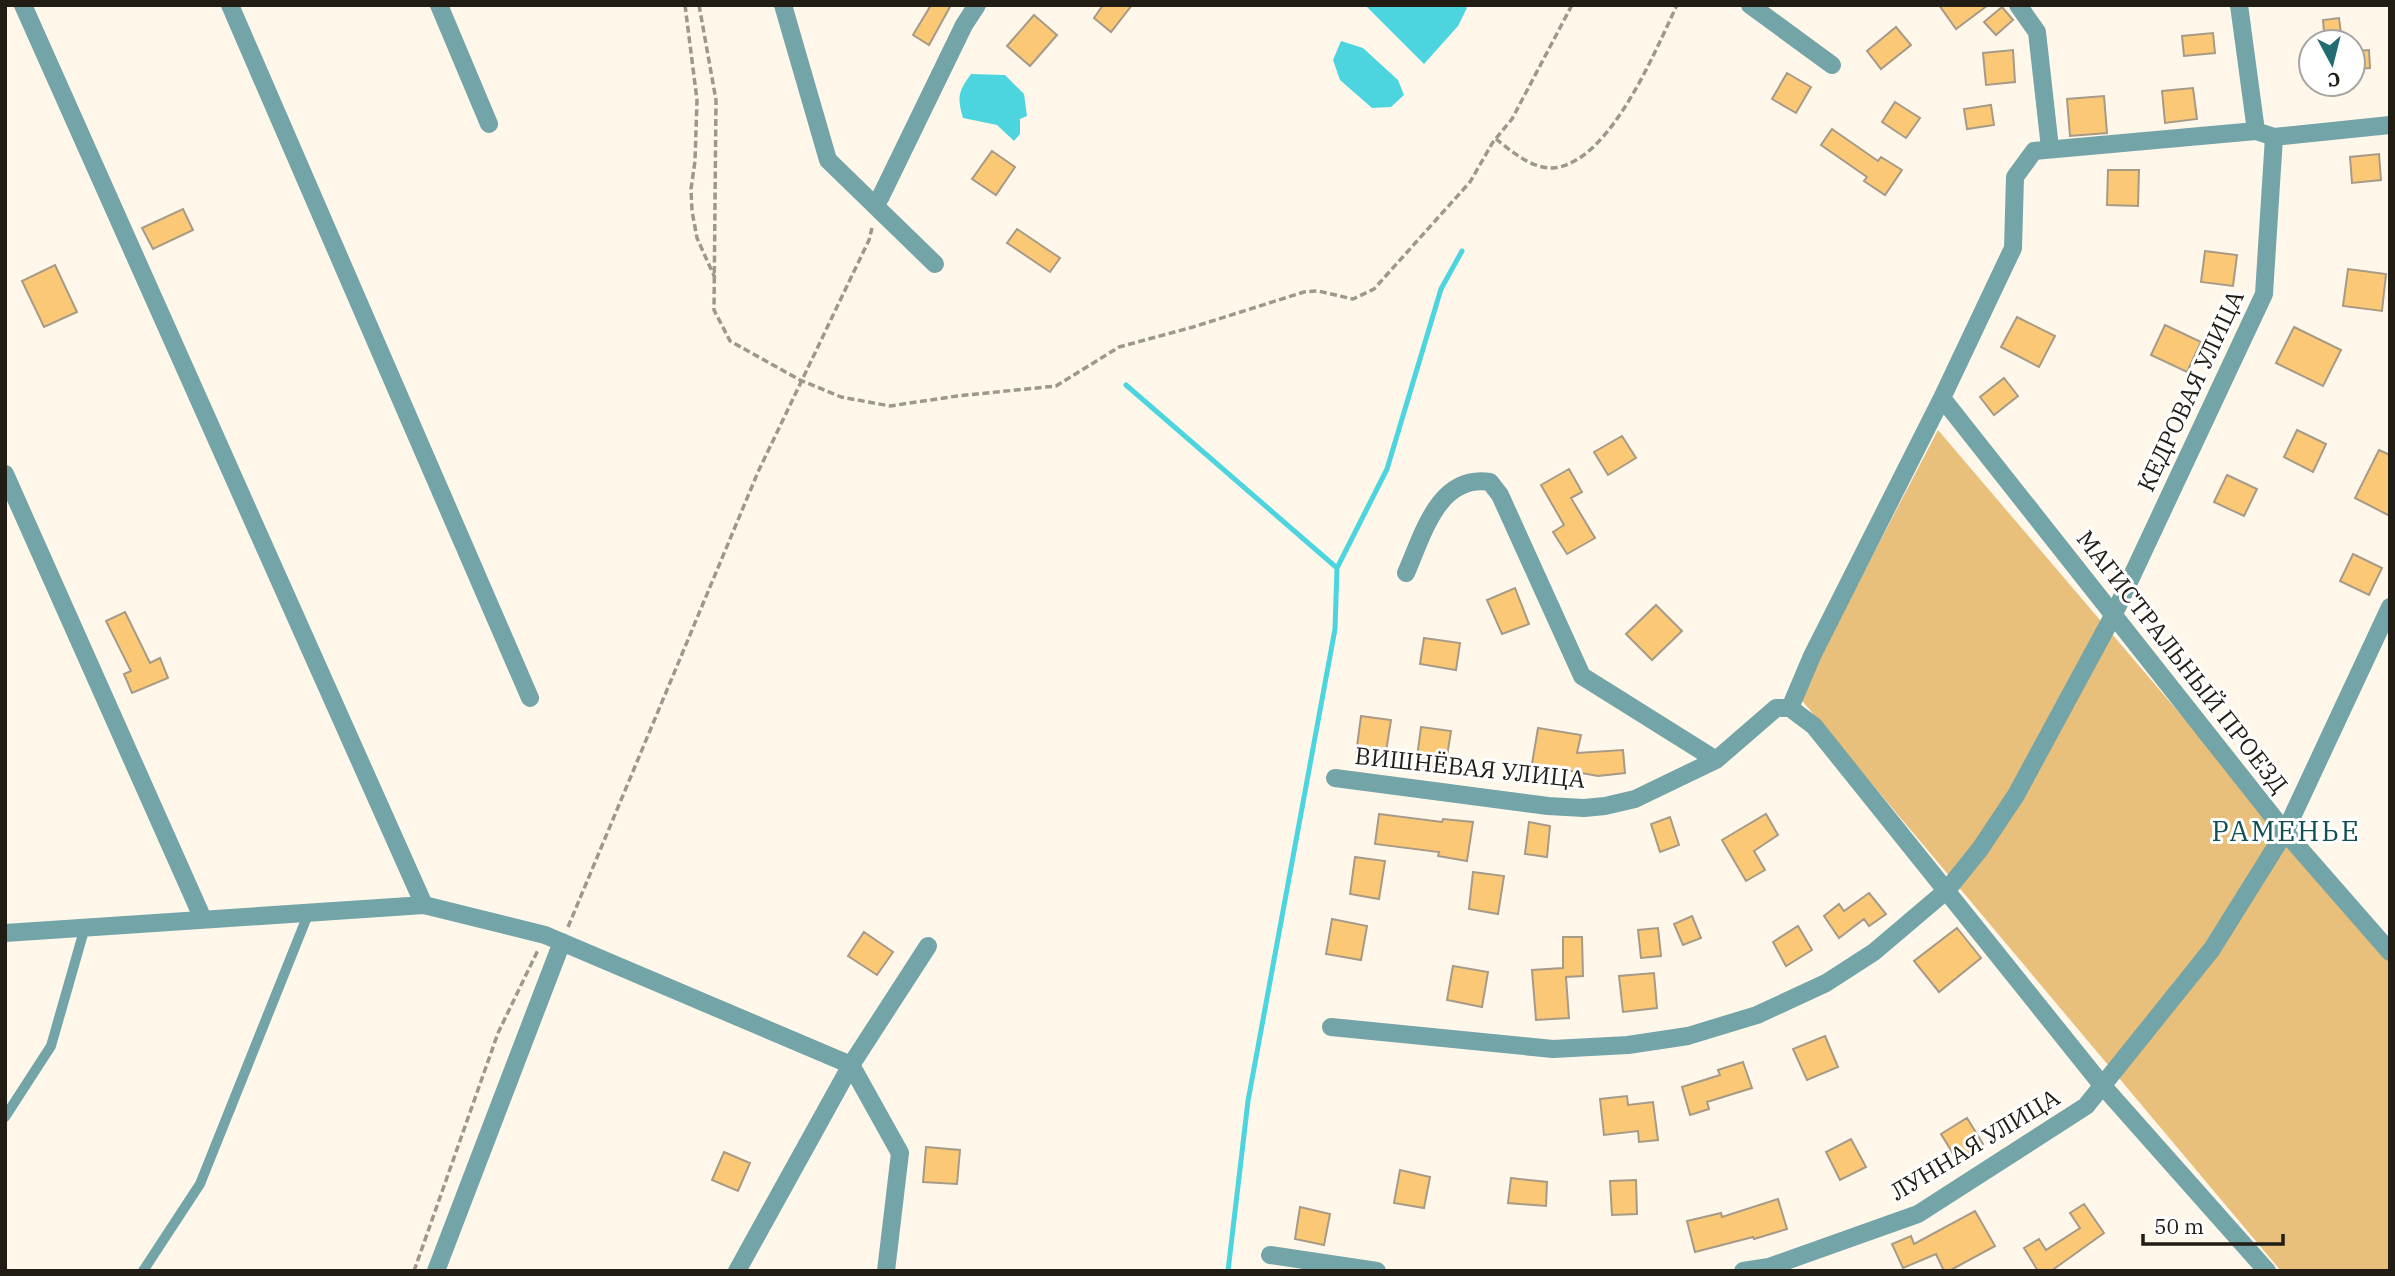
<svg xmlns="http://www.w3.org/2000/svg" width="2395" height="1276" viewBox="0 0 2395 1276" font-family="'IBM Plex Serif',serif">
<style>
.green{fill:#e8bf7b}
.water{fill:#4cd5df}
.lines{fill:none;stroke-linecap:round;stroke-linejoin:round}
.stream{stroke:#4cd5df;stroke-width:5}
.building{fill:#fbc976;stroke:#a79a86;stroke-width:2}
.path{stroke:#9d978c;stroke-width:3.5;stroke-dasharray:7 3.5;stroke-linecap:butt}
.lane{stroke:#73a4a8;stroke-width:10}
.street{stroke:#73a4a8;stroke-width:18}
.labels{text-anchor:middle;stroke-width:6;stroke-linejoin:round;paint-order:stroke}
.street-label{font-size:24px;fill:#211d15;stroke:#fff}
.quarter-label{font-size:28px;letter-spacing:2px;fill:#114f53;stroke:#fff}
</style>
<rect width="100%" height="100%" fill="#fff7ea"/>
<path class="green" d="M1938,430L2390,960V1271H2281L1799,697Z"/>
<path class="water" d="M1365,5H1464L1467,8L1458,26L1424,64Z
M1341,41L1363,48L1398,80L1404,95L1391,107L1372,108L1340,80L1333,60Z
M971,74L1005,75L1024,94L1027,116L1020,119V134L1014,141L997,125L963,118C957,97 958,92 971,74Z"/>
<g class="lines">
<path class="stream" d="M1126,385L1337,568L1335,629L1248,1101L1228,1271
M1337,568L1387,469L1441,289L1462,251"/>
</g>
<path class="building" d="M931,5H951L929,45L913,35Z
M1103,5H1132L1111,32L1094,18Z
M1939,5H1988L1956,29Z
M2002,7L2013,20L1996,35L1984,22Z
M1034,15L1057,35L1030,66L1007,46Z
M2339,18L2342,42H2325L2323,20Z
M1896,27L1911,45L1881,69L1867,51Z
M2213,33L2215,53L2184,56L2182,36Z
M2013,50L2015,82L1986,85L1983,53Z
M2369,50L2370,68L2353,69V51Z
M1787,73L1811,87L1796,113L1772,99Z
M2193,88L2197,119L2165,123L2162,91Z
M2104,96L2107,133L2070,136L2067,99Z
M1895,102L1920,118L1906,138L1882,122Z
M1991,105L1994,125L1967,129L1964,109Z
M1832,129L1878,161L1881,157L1902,170L1885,195L1864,181L1867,177L1821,145Z
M992,151L1015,167L996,195L972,179Z
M2379,154L2381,180L2352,183L2350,157Z
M2108,170H2139L2138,206L2107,205Z
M183,209L193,230L153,249L142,228Z
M1017,229L1060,258L1050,272L1007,243Z
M2205,251L2237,255L2233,286L2201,282Z
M55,265L77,312L44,327L22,281Z
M2348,269L2386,274L2382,311L2343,306Z
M2017,317L2055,336L2039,367L2001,347Z
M2165,325L2201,342L2187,372L2151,355Z
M2294,327L2341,350L2323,386L2276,363Z
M2004,378L2018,396L1994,415L1980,397Z
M2297,430L2326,444L2313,472L2284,457Z
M1622,436L1636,458L1608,475L1594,452Z
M2379,450L2390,455V516L2355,498Z
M1569,469L1582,492L1571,498L1595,538L1567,554L1553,532L1564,525L1541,485Z
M2227,475L2257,489L2244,516L2214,502Z
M2353,554L2382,568L2369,595L2340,581Z
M1515,588L1529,624L1502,634L1487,600Z
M1656,605L1682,631L1652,660L1626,634Z
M125,612L150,663L160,658L168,678L132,693L124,674L131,671L106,621Z
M1424,638L1460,643L1456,670L1420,664Z
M1361,716L1391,720L1385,758L1356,754Z
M1421,727L1451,731L1445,769L1416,765Z
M1538,728L1581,735L1577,753L1623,750L1625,773L1598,776L1532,764Z
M1379,814L1442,822L1443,819L1473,822L1467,861L1438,856L1439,852L1375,844Z
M1766,814L1778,835L1754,851L1765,870L1746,881L1722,840Z
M1670,817L1679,845L1660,852L1651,824Z
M1529,822L1550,826L1547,857L1525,854Z
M1355,857L1385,861L1379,899L1350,894Z
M1473,872L1504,876L1498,914L1469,909Z
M1869,893L1886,914L1869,926L1864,919L1839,938L1824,916L1839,904L1844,911Z
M1692,916L1701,938L1683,945L1674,924Z
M1332,919L1367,926L1361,960L1326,954Z
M1798,926L1812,950L1786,966L1773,942Z
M1658,928L1661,956L1641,958L1638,930Z
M1957,928L1981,958L1939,992L1914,961Z
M864,932L893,952L877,975L848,956Z
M1563,937H1582L1583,976L1566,977L1569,1018L1536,1020L1532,970L1563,968Z
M1453,966L1488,972L1482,1007L1447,1000Z
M1654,973L1657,1008L1623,1012L1619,976Z
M1825,1036L1838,1067L1807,1080L1793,1049Z
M1743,1062L1752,1088L1707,1102L1709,1109L1690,1115L1682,1087L1720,1075L1718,1070Z
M1627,1096L1628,1105L1653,1102L1658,1140L1639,1142L1638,1131L1604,1135L1600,1099Z
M1967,1118L1983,1144L1957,1160L1941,1134Z
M1851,1139L1866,1167L1840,1180L1826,1152Z
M926,1147L960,1150L957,1184L923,1182Z
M724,1152L750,1163L738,1191L712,1180Z
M1400,1170L1430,1177L1424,1208L1394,1203Z
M1511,1178L1547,1182L1546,1206L1508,1203Z
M1636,1180L1637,1214L1612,1215L1610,1181Z
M1778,1199L1787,1229L1754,1239L1753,1237L1695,1252L1687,1221L1721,1213L1722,1217Z
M2084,1204L2104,1233L2051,1271H2038L2024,1248L2039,1239L2046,1250L2080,1228L2070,1213Z
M1300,1207L1330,1214L1324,1245L1295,1239Z
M1975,1211L1995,1246L1949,1271H1944L1936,1254L1903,1268L1892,1244L1911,1236L1914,1244Z"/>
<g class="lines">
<path class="path" d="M685,5L697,100L695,161L691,189L692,211L697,238L715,278
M699,5L716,100L714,310L730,341L800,380L841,397L890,406L957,396L1056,386L1119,347L1193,327L1304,292L1318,291L1353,299L1374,289L1470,182L1493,142L1512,119L1572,5
M1496,139C1511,151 1532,169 1553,168C1610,163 1655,51 1677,5
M568,927L758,472L869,240L872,228
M414,1271L498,1033L538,950"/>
<path class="lane" d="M5,1117L51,1046L85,927
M143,1271L200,1184L309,912"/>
<path class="street" d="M23,5L424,905L545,935L851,1065L900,1153L886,1271
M230,5L530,698
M439,5L489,124
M783,5L828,160L935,264
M1750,5L1832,65
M2018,5L2037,32L2050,148
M2239,5L2256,131
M880,198L964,25L977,5
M1942,398L2285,832L2390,952
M5,474L203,919
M1406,573C1423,535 1438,474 1490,482L1500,495L1582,676L1716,760
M1790,708L1812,656L1942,398L2013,248L2015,177L2034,151L2256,131L2274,137L2390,125
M1790,708L1814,726L2102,1085L2267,1271
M1335,778L1548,806L1584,808L1605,806L1635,799L1716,760L1776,708H1790
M5,933L424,905
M1331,1027L1553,1049L1628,1045L1688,1036L1757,1015L1826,983L1874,952L1947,890L1980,849L2016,795L2114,614L2264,294L2274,137
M1270,1255L1377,1271
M436,1271L562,942
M737,1271L851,1065L928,946
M1743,1271L1769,1267L1918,1214L2086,1106L2212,949L2285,832L2390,607"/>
</g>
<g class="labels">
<g class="street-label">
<text transform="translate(2191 391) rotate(-65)" y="8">КЕДРОВАЯ УЛИЦА</text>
<text transform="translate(2182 662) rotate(52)" y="8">МАГИСТРАЛЬНЫЙ ПРОЕЗД</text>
<text transform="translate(1470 768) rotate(6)" y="8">ВИШНЁВАЯ УЛИЦА</text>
<text transform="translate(1975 1145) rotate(-31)" y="8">ЛУННАЯ УЛИЦА</text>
</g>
<g class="quarter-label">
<text x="2286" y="841">РАМЕНЬЕ</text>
</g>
</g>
<rect width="2395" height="1276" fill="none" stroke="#211d15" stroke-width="14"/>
<g transform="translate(2332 63) rotate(173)"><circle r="33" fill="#ffffff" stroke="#a6a5a1" stroke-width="2"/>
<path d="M0-5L12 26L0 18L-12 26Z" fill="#216c72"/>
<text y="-10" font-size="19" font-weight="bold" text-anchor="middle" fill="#211d15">С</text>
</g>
<path d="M2143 1234v10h140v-10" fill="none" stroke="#211d15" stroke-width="3.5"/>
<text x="2154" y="1234" font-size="21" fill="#211d15" stroke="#ffffff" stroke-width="5" paint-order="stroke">50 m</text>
</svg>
